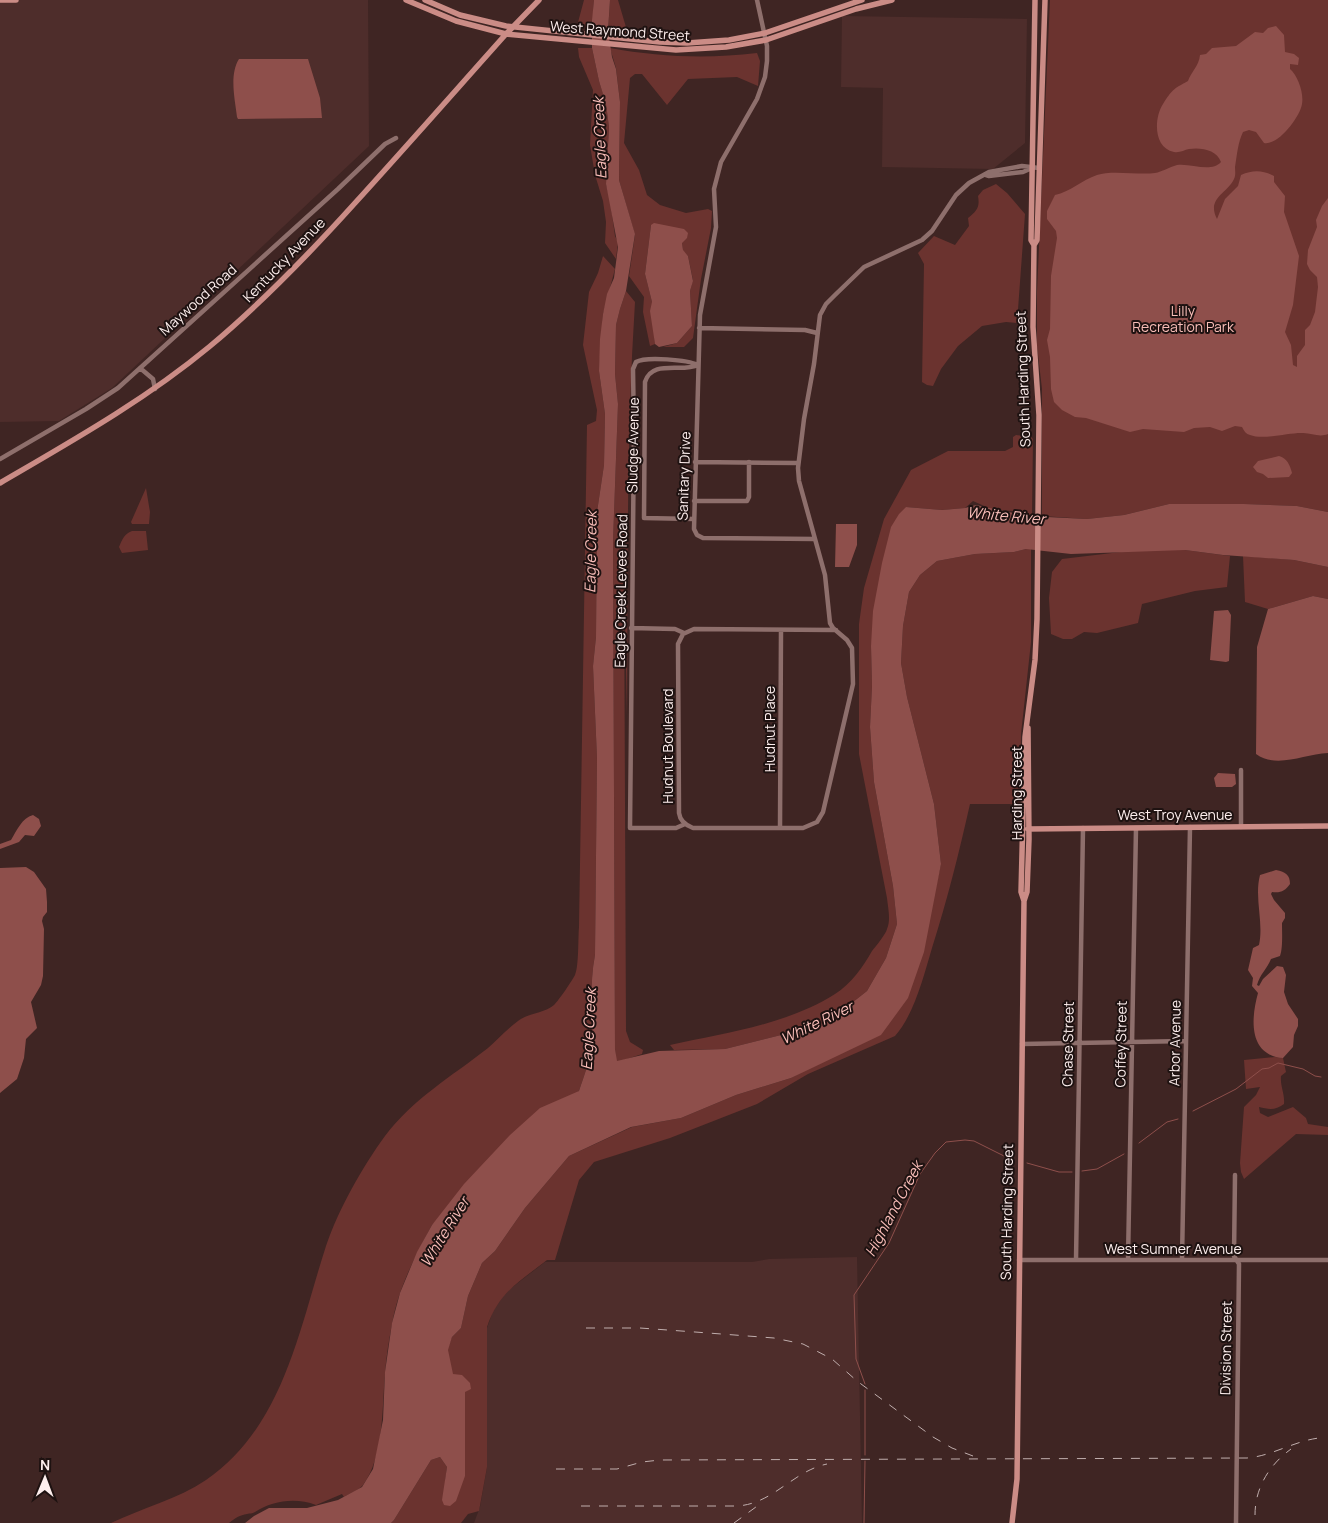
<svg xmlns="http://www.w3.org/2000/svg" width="1328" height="1523" viewBox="0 0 1328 1523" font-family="Manrope,sans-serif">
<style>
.built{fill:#4e2d2b}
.green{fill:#6b332f}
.water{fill:#8e4f4b}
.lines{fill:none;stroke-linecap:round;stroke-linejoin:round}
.stream{stroke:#8e4f4b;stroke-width:1}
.minor{stroke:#8e6f6c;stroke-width:4.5}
.major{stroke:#cb8c86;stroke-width:5.5}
.rail{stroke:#c0aead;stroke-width:1;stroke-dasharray:9 9;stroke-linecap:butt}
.labels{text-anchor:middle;stroke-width:4;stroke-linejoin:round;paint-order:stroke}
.street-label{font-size:14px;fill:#fdeeed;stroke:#1e1211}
.park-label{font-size:14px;fill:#f8bdb7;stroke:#1e1211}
.water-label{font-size:15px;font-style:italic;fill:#fabeb9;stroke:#1e1211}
</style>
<rect width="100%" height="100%" fill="#3f2523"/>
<path class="built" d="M0,0H368L369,146L112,388L59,421L0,422Z
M842,16L1027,19L1025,143L993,169L882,167L883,88L841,87Z
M857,1257L862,1523H474L480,1507L487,1467V1328L493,1311L506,1292L545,1262H752L769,1259Z"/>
<path class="green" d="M584,0H594L592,29L577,26Z
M610,0H618L628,34L608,33Z
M1050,0H1328V512L1297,506L1244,504H1169L1124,515L1087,519L1042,516V389L1037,346V292Z
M578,48H592L599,81L606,103L609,127L606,184L610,200L615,236L618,242L616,259L605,243L606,222L603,201L595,175L590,145L593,90L579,57Z
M610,48C659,57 707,59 757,53L760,61L758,86L737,77L688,79L667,105L642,74H635L630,78L624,143L639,170L647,195L660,205L686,213L708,209L712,211L711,228L701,279L693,338L684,347H663L677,343L692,326L690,291L693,280L688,256L683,251L682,243L651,225L645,274L652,302L655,344L650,346L643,312L644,297L629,276L635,235L619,180L620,102L616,68Z
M996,184L1007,193L1025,214L1017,323L1006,322L982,326L958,346L941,369L933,386L927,385L922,382L924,264L918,253L934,236L955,245L969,226L968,218C977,211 980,207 978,196L983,190Z
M603,256L615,269L603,314L599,371L605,414L604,465L597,512L596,637L593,666L597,758L595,955C589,985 593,1015 591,1045C590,1061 584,1076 579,1091L432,1225C415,1256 398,1289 392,1324C389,1340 386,1357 385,1374C382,1407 384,1457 363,1485C359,1490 350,1493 344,1497L342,1494L316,1505C295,1497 272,1501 255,1512C252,1514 250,1513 247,1514C240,1515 235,1518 229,1523H111C142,1508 178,1499 206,1480C284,1426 299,1329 326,1246C338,1210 363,1166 385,1136C414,1098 451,1077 488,1048C498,1039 507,1029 518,1021C528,1013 545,1013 554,1005C559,1000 572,981 575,975C579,966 578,938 579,927L587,425L596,421L597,410L583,345L589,292L598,273Z
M626,291L635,302C626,440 628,579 627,717L624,572L626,1031L630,1042L643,1050L642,1054L618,1062L616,1061L615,1049L613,541L618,404L615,374L616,325L620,309Z
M1016,435L1031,437L1033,439L1032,516L1012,511L991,509L973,501L965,508L942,510L906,507L871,646L872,686L870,727L874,782L893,886L897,924L886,958L867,991L834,1017L817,1026L725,1049L674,1050L670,1045C725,1033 786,1025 835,994C851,984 863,967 872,951C876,946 886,934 887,929C891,920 888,908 887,898L859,754V624L864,588L884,519L911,470L948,451H1005L1013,447V437Z
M146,488L150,512L149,524H132L131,522Z
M132,531H146L148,550L122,553L119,547C122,540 124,534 132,531Z
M1026,549H1031V642L1021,734L1020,804H970C959,853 947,901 932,948C924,975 914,1015 895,1036L808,1074L757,1104L670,1138L594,1162L579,1180L555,1260H547C519,1282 499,1292 487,1327V1467L479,1511L468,1514L461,1523H391L394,1520L431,1460L440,1457L447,1467L445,1482L465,1476L464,1448L447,1350L452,1337L461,1328L468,1296L482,1263L495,1251L525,1208L569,1156L632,1127L681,1118L736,1095L791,1078L827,1059L932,904L941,864L934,804L907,697L901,663L903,626L909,592L920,575L937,561L975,554L1014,552Z
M1137,550H1185L1230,556L1227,587L1195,591L1142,604L1138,623L1097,633L1084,632L1072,639H1063L1051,634L1049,598L1052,572L1062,559Z
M1243,556L1294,560L1328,567V599L1313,596L1268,609L1245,602Z
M1275,1057L1283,1058L1286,1072L1281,1076C1280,1086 1285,1094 1284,1104C1275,1111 1268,1109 1259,1107L1260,1113L1268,1117L1293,1107L1306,1118L1308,1124L1328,1127V1135L1296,1134L1244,1179L1241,1172L1240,1163L1244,1107L1256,1095L1260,1087L1246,1089L1244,1060Z"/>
<path class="water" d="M594,0H610L608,31L612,57L616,69L620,102L619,180L635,234L626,291L620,309L616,325L615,374L618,404L613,541L615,1049L617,1061L659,1051L725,1049L817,1026L834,1017L867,991L886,958L897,924L893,886L874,782L870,727L872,686L871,646L873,611L882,563L891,527L899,514L906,507L942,510L965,508L976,505L1027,516L1087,519L1124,515L1169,504H1244L1297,506L1328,512V567L1294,560L1223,555L1185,550L1071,554L1026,549L1014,552L975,554L937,561L920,575L909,592L903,626L901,663L907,697L934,804L941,864L924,952L908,998L881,1035L791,1078L736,1095L681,1118L631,1127L569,1156L525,1208L495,1251L482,1263L468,1296L461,1328L452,1337L448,1350L453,1374L462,1375L470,1383L471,1389L465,1392V1476L456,1501L450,1506L444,1505L442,1500L447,1467L440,1457L431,1460L394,1520L391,1523H245L254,1516L269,1508H307L338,1500L362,1487L373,1469L383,1420L385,1372L392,1323L400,1293L417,1252L432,1225L464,1184L510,1135L540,1108L579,1091C584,1076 590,1061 591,1045C593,1015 589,985 595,955L597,758L593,666L596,637L597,512L604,465L605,414L599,371L600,339L603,314L607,294L614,278L618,247L606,184L609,127L606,104L599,81L592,48V20Z
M1276,26L1284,35L1285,52L1294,54L1299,58L1298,65L1290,64V69C1298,76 1304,93 1302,104C1300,117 1278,146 1264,143L1256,132L1249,130L1243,132C1238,142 1237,155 1235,167C1235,170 1236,175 1234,179C1228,193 1206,198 1217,219L1225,199L1238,186L1241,175C1253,170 1262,170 1274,176V182L1285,196L1284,212L1299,256L1293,305L1285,332L1291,345L1293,365L1297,367V356L1305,345V330L1310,325L1315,312L1318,287L1317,277L1310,270L1307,264L1308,250L1317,227L1316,220L1322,206L1328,198V434C1318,438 1311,432 1301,433C1287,433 1263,440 1250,435C1246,434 1244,431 1242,427L1235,426L1222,431L1210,427L1194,428L1184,432L1143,429L1130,432L1086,418L1075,417L1062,410L1054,402L1051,389L1050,357L1047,340L1050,329L1051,276L1057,238L1056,231L1047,219V211L1055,195C1070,192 1082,180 1097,175C1111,170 1138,175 1155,173C1162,172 1169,167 1177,165C1191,163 1211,173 1221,162C1217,150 1201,147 1189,149C1184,150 1180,153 1174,152C1153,148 1154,118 1163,104C1172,90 1173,89 1188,81C1191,72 1199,66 1200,55L1206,54L1212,48L1236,46L1255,32L1263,33L1268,28Z
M239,59H308L320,98L322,118L238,119L237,117C235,99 229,75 239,59Z
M654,223L684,229L688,233L687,238L682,243L683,250L688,256L693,281L690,291L692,326L677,343L659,347L655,344L650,311L652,302L645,274L651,225Z
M1279,456C1287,458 1290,465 1292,473L1289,477L1268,478L1263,474L1257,472L1253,467L1258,461Z
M836,524H857V545L849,567H835Z
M1313,596L1328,599V753C1304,754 1277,769 1256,754L1257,647L1268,609Z
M1228,610L1231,615L1229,661L1226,662L1210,660L1214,611Z
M1218,773L1235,774L1236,784L1232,787H1216L1214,778Z
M33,815L39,819L41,826L34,836L25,835L19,842L0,849V844L11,840C17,830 22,818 33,815Z
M26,867L34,872L46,889L47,902V912L43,917L42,921L44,929L43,976L41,985L31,1002L37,1028L26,1039L24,1058L17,1079L0,1093V868Z
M1276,870C1286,872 1290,875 1290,884C1285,891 1281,893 1272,892L1271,894L1274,900L1285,913V918L1282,923C1282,932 1283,948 1280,956L1271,959C1267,969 1260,974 1257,985L1259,986L1263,979L1277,966L1283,967L1286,975L1284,992L1288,1004L1298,1019V1026L1294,1035L1293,1047L1283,1058C1248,1055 1251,1018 1258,993L1252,986L1253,978L1248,970L1253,948L1259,945C1264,922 1254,898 1260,875Z"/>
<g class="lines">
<path class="stream" d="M1193,1111L1236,1089L1262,1069L1269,1068L1278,1063L1303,1069L1315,1076L1321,1077
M1139,1143L1167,1122L1178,1119
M1027,1163L1059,1172H1072
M1082,1171L1097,1169L1124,1154
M865,1384L856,1359L854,1295L889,1243L920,1174L935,1153L946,1142L965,1140L974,1141L1012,1160
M865,1455V1390
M864,1523L865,1461"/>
<path class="minor" d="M757,0L767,46V61L765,77L757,99L721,162L714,189L716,227L700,315L694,529L697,535L703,538L815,539
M986,175L989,176L1023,172L1032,168
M699,328L805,330L817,333
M140,368L153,379L155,389
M0,459L86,409L118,388L338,189L385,144L396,138
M695,462L798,463
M694,501H747L749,497V462
M694,519L644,518L645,382C652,359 682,373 698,365
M631,628L675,629L684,633
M836,630L694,629L683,634L678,644L679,813C680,821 685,825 693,828H803L817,822L823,812L853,684L852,648L847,640L833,628L830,623L825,575L799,481L798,468L804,419L814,364L820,315L826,304L835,295L864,267L922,240L932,231L956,195L969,183L989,172L1022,166L1039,168
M685,824L676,828H630L634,434L633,369L636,362C646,356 688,360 698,365
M780,827L781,630
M1241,827V770
M1022,1044L1186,1041
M1235,1175L1234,1256L1239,1264L1236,1523
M1019,1260H1328
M1076,1260L1083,828
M1128,1260L1136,828
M1182,1260L1190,827"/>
<path class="major" d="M0,0H16
M406,0L456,21L506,34L676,50L726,47L766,40L856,9L892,0
M425,0L460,15L506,26L660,42L687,43L729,40L765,33L862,0
M1034,245L1037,240L1045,0
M0,483C72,441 145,400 209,347C262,303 309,254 355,203C406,147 456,90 506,34L539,0
M1028,829L1328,826
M1024,901L1021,892L1025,737L1035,660L1037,619L1039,415L1033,327L1034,245L1031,240L1035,0
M1012,1523L1017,1479L1024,901L1027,892L1029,839L1028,728"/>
<path class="rail" d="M586,1328H640L695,1332L774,1338L803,1344L832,1359L857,1381L933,1437L952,1448L973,1456
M556,1469H617L642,1462L660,1460L1247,1458C1272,1456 1294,1441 1319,1438
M581,1506H737C773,1504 793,1471 827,1464
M1255,1515C1255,1488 1269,1465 1291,1449
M734,1523L760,1504"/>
</g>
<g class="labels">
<g class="street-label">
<text transform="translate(620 31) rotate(4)" y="5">West Raymond Street</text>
<text transform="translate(284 260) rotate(-46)" y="5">Kentucky Avenue</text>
<text transform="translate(198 300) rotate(-42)" y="5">Maywood Road</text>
<text transform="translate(1023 379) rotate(-92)" y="5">South Harding Street</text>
<text transform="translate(633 445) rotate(-89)" y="5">Sludge Avenue</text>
<text transform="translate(684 476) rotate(-88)" y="5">Sanitary Drive</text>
<text transform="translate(621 591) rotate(-89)" y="5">Eagle Creek Levee Road</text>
<text transform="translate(770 729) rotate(-90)" y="5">Hudnut Place</text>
<text transform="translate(668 746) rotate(-90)" y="5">Hudnut Boulevard</text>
<text transform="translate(1017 793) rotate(-90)" y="5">Harding Street</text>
<text x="1175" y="820">West Troy Avenue</text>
<text transform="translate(1175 1043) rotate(-89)" y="5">Arbor Avenue</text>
<text transform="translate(1068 1044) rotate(-89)" y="5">Chase Street</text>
<text transform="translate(1121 1044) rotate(-89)" y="5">Coffey Street</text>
<text transform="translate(1007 1212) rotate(-89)" y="5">South Harding Street</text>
<text x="1173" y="1254">West Sumner Avenue</text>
<text transform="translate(1226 1348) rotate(-89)" y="5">Division Street</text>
</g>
<g class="park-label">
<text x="1183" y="316">Lilly<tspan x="1183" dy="16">Recreation Park</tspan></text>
</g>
<g class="water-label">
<text transform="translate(600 138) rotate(-92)" y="5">Eagle Creek</text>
<text transform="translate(1006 516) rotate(5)" y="5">White River</text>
<text transform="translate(591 552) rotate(-89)" y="5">Eagle Creek</text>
<text transform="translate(817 1023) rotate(-26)" y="5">White River</text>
<text transform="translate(589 1029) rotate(-87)" y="5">Eagle Creek</text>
<text transform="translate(894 1209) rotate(-62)" y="5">Highland Creek</text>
<text transform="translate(445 1232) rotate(-58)" y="5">White River</text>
</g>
</g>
<g transform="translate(45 1478) rotate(1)" stroke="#1e1211" stroke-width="4" paint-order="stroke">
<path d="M0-4L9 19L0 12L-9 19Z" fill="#fdeeed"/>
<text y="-8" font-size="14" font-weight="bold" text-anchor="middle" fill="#fdeeed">N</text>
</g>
</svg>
